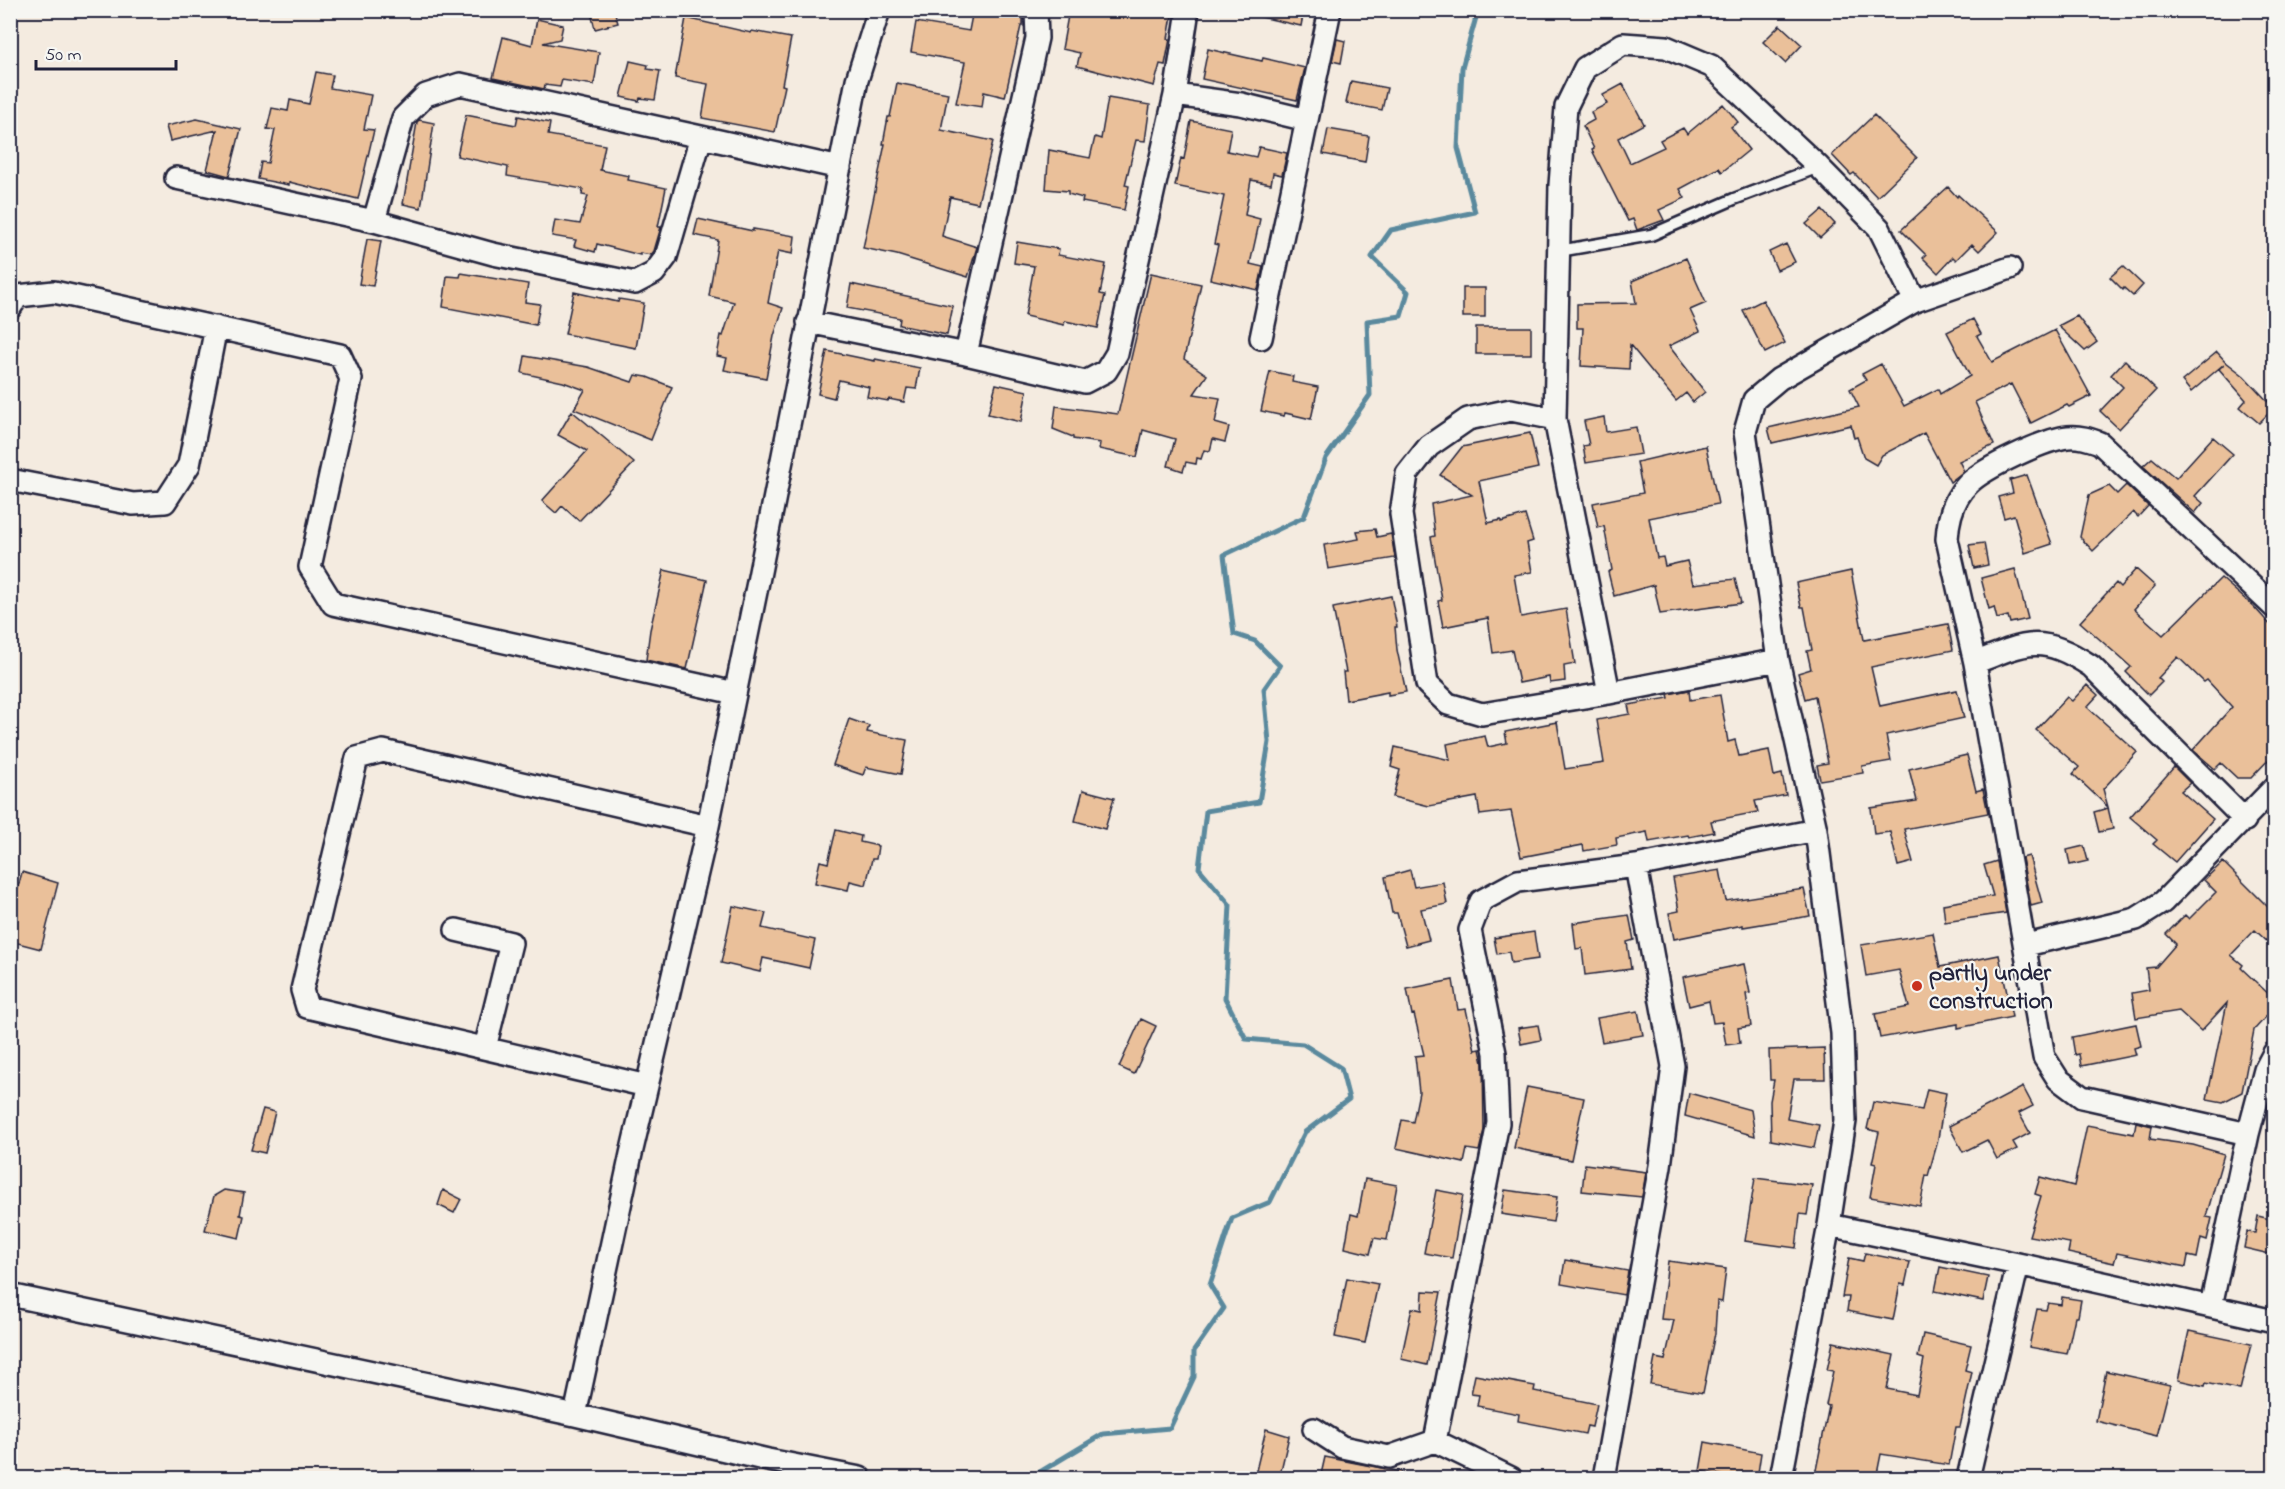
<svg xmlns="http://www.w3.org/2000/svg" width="2285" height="1489" viewBox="0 0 2285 1489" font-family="'Indie Flower',sans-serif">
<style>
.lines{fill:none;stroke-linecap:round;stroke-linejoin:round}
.stream{stroke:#5a899d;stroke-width:5}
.building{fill:#eac09a;stroke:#22223b;stroke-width:1.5}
.lane-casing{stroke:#22223b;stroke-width:15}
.street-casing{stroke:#22223b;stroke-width:26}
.lane{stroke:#f6f6f2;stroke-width:10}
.street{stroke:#f6f6f2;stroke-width:21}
.poi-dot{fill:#c8321e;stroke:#f6f6f2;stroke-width:2}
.labels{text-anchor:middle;stroke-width:4.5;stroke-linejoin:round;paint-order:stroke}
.poi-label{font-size:24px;font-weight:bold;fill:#22223b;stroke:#f6f6f2;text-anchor:start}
</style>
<rect width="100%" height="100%" fill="#f4ebe0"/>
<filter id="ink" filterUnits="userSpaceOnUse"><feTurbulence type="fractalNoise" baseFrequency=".0167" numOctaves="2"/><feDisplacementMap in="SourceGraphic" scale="12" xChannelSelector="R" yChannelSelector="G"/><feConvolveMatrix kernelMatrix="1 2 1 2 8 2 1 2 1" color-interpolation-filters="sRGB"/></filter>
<g filter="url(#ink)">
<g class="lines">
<path class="stream" d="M1030,1478L1103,1434L1170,1428L1194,1377V1351L1224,1308L1210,1285L1232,1218L1270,1202L1305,1132L1349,1099L1341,1068L1303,1044L1246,1039L1225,998L1230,905L1199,868L1206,811L1259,802L1269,742L1264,689L1280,666L1255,641L1234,634L1224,555L1304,517L1326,458L1370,395L1367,321L1401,316L1408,292L1372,257L1391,230L1475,212L1458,148L1462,68L1478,10"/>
</g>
<path class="building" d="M600,10H614L618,23L595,29L591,13Z
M973,10H1023V26H1021L1005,97L984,92L982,107L956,103L965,62L911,52L916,22L969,31Z
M1069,10H1173L1168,39H1170L1165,65L1160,64L1154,86L1077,66L1080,53L1062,49Z
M1262,10H1304L1301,26L1261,17Z
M686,18L751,33L752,31L791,38L782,85L785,86L775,132L702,118L708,84L675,78Z
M537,19L563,25L560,39L543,43L599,52L594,85L562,80L560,87L545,85L544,89L493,78L503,37L532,45Z
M1780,25L1802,45L1785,63L1763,42Z
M1337,39L1345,41L1341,63L1332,61Z
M1208,49L1262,61L1263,58L1305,68L1297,100L1202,79Z
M630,61L648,65L647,69L660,71L655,100L640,98L639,101L621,97Z
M316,72L333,75L330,88L371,95L364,129L374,130L358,199L289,182V185L258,179L261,162L268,163L275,130L267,129L272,108L288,111L290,100L309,104Z
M1351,81L1387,88L1382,110L1346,103Z
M897,83L948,93L941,130L993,141L978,203L950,197L942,236L977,247L968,277L897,255L863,248L885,144H883L888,117H890Z
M1623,84L1644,124L1618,138L1630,163L1664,147L1660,140L1683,128L1687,134L1723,104L1738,122L1731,127L1749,150L1722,172L1719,168L1680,189L1685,198L1659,210L1664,220L1637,230L1633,219L1628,221L1592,150L1594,149L1583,126L1594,120L1591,112L1607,104L1603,95Z
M1108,98L1150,105L1145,141L1136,140L1125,185L1129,186L1124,210L1082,202L1083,198L1068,194V191L1046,189L1049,150L1090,158L1095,137L1101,139Z
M466,115L516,125L518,116L550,123L548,135L605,145L600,170L629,176L628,180L666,188L658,227H661L654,251L651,255L640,253V255L597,244L595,252L574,246L576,240L552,236L555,220L580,224L588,196L582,195L583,189L507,176L508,167L457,156Z
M1874,115L1917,158L1877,197L1854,173L1851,175L1832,155Z
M197,119L241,129L229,176L207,170L217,130L170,141L166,126Z
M419,120L434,123L421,208L403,204L417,122Z
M1191,121L1231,129L1227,151L1256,157L1259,147L1287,153L1282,175L1273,173L1271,184L1251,180L1245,215L1260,219L1250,264L1263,267L1258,290L1210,279L1218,245L1214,244L1224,196L1175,186L1181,158L1184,159Z
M1328,129L1369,136L1365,162L1323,154Z
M1948,187L1957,197L1958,195L1998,232L1979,251L1972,244L1956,260L1953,257L1938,273L1923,258L1926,255L1901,230Z
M1822,210L1835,224L1820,238L1806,224Z
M698,219L753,231V229L795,236L793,254L778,251L768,303L783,308L774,336L766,378L724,370L727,358L717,356L721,335L723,336L734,302L709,296L718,240L694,235Z
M367,239L381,241L373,286L359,284Z
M1017,242L1059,249L1058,255L1106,264L1100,294L1105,295L1098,328L1065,321L1064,325L1025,316L1034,266L1014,263Z
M1786,244L1795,262L1777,270L1769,252Z
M1686,258L1706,303L1690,310L1700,331L1669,346L1705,392L1693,402L1686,393L1676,401L1630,345L1629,369L1581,366L1583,328H1577V304L1636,303L1632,281Z
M2123,266L2143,285L2133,296L2124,288L2123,290L2110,277Z
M461,273L528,284L525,302L540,304L536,325L443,307L447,276L460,277Z
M1151,273L1201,284L1184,359L1207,375L1194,394L1220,398L1215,423L1229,427L1225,442L1213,439L1210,451L1204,450L1201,459L1197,458L1196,464L1186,462L1183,471L1168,466L1175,439L1143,430L1137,457L1099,449L1100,443L1073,439V437L1053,429L1056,406L1118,414Z
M851,284L953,306L947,335L899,325L900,318L847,308Z
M1463,288H1485V317H1463Z
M574,292L618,302L619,299L644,303L636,348L565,334Z
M1763,300L1785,343L1765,353L1743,310Z
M2077,316L2097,342L2085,351L2058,326Z
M1973,319L1981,334L1977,336L1992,362L2055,330L2091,396L2069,407L2067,405L2031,423L2011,384L1975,402L1994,445L1959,461L1964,471L1950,482L1924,433L1882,455L1876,465L1864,458L1857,437L1854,438L1851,425L1772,443L1768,428L1859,407L1850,389L1866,380L1862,374L1881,364L1904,406L1938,389L1940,394L1970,376L1947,332Z
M1476,327H1531V354H1476Z
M827,351L875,361V359L920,368L916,389L907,388L904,402L889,399L888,401L867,397L869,387L839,380L834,398L818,394Z
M2217,352L2226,362L2244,376L2274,408L2259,423L2240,407L2246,400L2219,369L2224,364L2191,392L2182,381Z
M525,356L588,367L632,382L635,375L647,377L672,387L651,440L574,409L585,390L563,382L522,373Z
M2125,360L2156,390L2119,429L2100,411L2123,387L2111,375Z
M1270,371L1293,376L1292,382L1318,387L1311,419L1285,413L1284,416L1261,411Z
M996,384L1027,391L1021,422L988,414Z
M572,411L634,463L579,521L562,506L556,513L542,501L587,451L558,435Z
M1604,417L1606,432L1636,427L1641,454L1586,463L1583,446L1589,445L1584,421Z
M1530,433L1538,468L1479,481L1488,523L1501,520V522L1525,515L1533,541L1527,543L1532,572L1514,575L1521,617L1566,609L1575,664L1564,666L1565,681L1550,683L1549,677L1519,683L1512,650L1493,653L1488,618L1443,627L1438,601L1442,600L1431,537L1435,536L1431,504L1472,495L1440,475L1462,447Z
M2213,437L2233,454L2195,496L2203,503L2195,513L2143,466L2152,458L2176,478Z
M1706,446L1718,504L1649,518L1657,558L1663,557L1665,566L1687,561L1693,584L1735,579L1741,603L1660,614L1654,585L1614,596L1608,572L1612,570L1604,526L1598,528L1593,503L1643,493L1637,462Z
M2027,475L2052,544L2025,553L2014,515L2004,518L1998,497L2013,493L2010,480Z
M2126,485L2148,506L2138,517L2133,512L2093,551L2080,537L2089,495L2109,486L2117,494Z
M1375,529L1377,537L1391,534L1395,558L1328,569L1324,545L1359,539L1357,531Z
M1984,543L1988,565L1974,568L1969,545Z
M2015,569L2028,619L2010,623L2008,616L1997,619L1994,607L1989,609L1981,578Z
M2136,569L2155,586L2134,609L2163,635L2221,578L2254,607L2274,629V754L2251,778H2237L2221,763L2215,769L2193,750L2232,707L2207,680L2204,682L2178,657L2158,678L2162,682L2149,695L2126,672L2131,667L2080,622L2116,583L2120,587Z
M664,570L707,580L687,669L646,660L650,630Z
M1851,571L1864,640L1948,624L1953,650L1871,667L1880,706L1957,690L1964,718L1886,735L1891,761L1862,766L1863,773L1820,780L1817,765L1828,763L1815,696L1805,699L1798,673L1811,669L1807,651L1812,650L1804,607H1801L1796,583Z
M1391,596L1397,627H1395L1397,650L1406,692L1388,695V692L1346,700L1343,672H1346L1333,608Z
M2087,685L2098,695L2087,707L2137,752L2103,789L2108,807L2073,774L2079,767L2036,730L2067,697L2072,701Z
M1689,690L1690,700L1720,695L1728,742L1735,740L1739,756L1769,750L1774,776L1782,774L1786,795L1755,801L1758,812L1711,821L1714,832L1689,837L1688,835L1649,842L1647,832L1616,838L1617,845L1584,851L1583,845L1521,857L1511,811L1480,815L1477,797L1429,806L1393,797L1400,770L1391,767L1395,747L1450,760L1447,744L1485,736L1488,747L1507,743L1505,732L1557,722L1565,769L1604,763L1597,720L1630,714L1628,705L1669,698L1668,694Z
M849,719L869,726L867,732L907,740L901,774L866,767L863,775L833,765Z
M1967,755L1976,791L1983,789L1988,813L1904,829L1913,862L1898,866L1890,832L1874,834L1871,808L1917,801L1909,769Z
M2174,767L2190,783L2181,791L2213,819L2175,862L2153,844L2157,840L2130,817Z
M1083,790L1114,798L1105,829L1075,821Z
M2108,808L2113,829L2099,832L2094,812Z
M836,830L861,836L860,842L878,846L876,859H872L866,885L850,881L848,890L815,883L820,861L828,863Z
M2084,846L2088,861L2070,865L2067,850Z
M2029,856L2042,903L2031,906L2022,858Z
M1997,861L2006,913L1945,922L1943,904L1993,896L1984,865Z
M2223,862L2274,913V948L2255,930L2231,955L2243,965L2241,968L2274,999V1008L2254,1030L2242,1092L2223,1102L2207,1099L2227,1003L2201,1031L2179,1011L2136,1018L2132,993L2149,990L2146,968L2156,967L2176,944L2166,934L2185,915L2189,919L2216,892L2204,880Z
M1410,870L1414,887L1443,882L1447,904L1421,909L1429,940L1406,946L1397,913H1392L1385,877Z
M1720,870L1726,901L1804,889L1810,916L1743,927V925L1674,939L1669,913L1679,911L1673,878Z
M22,872L58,883L41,949L10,941V918Z
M733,906L766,913L762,928L815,940L809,968L763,958L760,972L721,963Z
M1629,915L1634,940L1627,942L1631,969L1585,975L1582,948L1576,949L1573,923Z
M1534,932L1538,959L1511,963L1509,952L1497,954L1494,938Z
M1933,933L1940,967L1999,955L2012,1017L1958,1028V1024L1880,1038L1875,1014L1909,1007L1899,970L1866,976L1861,945Z
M1744,964L1750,993L1746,994L1751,1026L1738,1028L1740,1043L1726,1045L1722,1022L1713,1023L1709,1001L1689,1006L1683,977Z
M1453,980L1458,1010L1466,1009L1475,1050L1480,1049L1483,1063L1484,1130L1479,1151L1467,1149L1464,1163L1396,1148L1402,1120L1413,1122L1419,1092L1415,1056L1424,1055L1414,1014L1412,1015L1407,989Z
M1638,1011L1643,1035L1602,1042L1597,1018Z
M1141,1019L1156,1026L1134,1074L1119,1067Z
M2136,1024L2141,1046L2134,1048L2136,1055L2081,1066L2079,1054L2075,1055L2072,1037Z
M1538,1025L1541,1040L1521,1044L1518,1028Z
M1824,1048L1825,1079H1794L1787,1119L1819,1125L1814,1148L1771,1140L1770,1101L1774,1080H1770L1769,1050Z
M1527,1087L1584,1098L1571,1160L1514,1148Z
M2023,1087L2033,1106L2019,1113L2030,1133L2013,1142L2017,1149L1997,1159L1987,1140L1963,1152L1949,1126Z
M1927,1089L1946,1093L1937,1144L1928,1176L1926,1175L1920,1206L1870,1197L1876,1164L1872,1163L1879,1132L1867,1129L1873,1102L1922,1110Z
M1689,1093L1751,1110L1755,1136L1685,1116Z
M263,1109L275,1112L265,1153L251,1150Z
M2136,1122L2152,1126L2150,1139L2193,1145L2224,1154L2206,1217L2212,1218L2207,1240L2201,1238L2197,1258L2188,1256L2186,1267L2117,1253L2114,1263L2068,1253L2070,1243L2029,1236L2041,1196L2035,1194L2040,1177L2074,1186L2087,1125L2134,1134Z
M1585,1164L1646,1172L1642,1197L1582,1191Z
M1755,1178L1812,1185L1807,1215L1800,1214L1796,1248L1745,1241Z
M1365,1179L1397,1185L1387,1240L1374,1238L1370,1254L1345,1248L1351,1214L1358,1216Z
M224,1190L244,1193L240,1215L244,1216L239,1238L205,1230L214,1196Z
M443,1190L461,1199L454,1213L438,1205Z
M1436,1190L1463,1195L1452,1258L1424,1253Z
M1505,1190L1557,1197L1553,1222L1501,1214Z
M2258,1216L2274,1220V1255L2244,1248L2247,1232L2255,1233Z
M1865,1253L1910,1262L1905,1285L1900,1284L1893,1320L1847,1311L1849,1297H1842L1849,1258L1863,1261Z
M1565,1260L1628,1271L1624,1295L1561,1284Z
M1668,1261L1726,1269L1722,1302L1717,1301L1715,1333L1703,1393L1650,1384L1655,1358L1665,1360L1674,1320L1661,1319Z
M1940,1267L1988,1277L1983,1301L1935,1291Z
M1347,1278L1378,1284L1365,1343L1335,1337Z
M1423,1291L1441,1292L1427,1365L1401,1359L1412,1308L1422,1310Z
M2062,1297L2081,1300L2078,1317H2075L2067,1354L2029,1347L2037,1309L2046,1310L2048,1303L2061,1305Z
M2189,1331L2251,1344L2240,1390L2206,1383L2205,1386L2178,1380Z
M1923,1334L1971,1345L1965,1370L1972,1372L1960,1427H1956L1949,1465L1881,1454L1876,1479H1832L1815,1475L1829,1406L1826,1405L1833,1371L1827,1370L1833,1342L1894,1355L1887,1389L1917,1395L1924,1359L1918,1357Z
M2106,1371L2170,1385L2157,1436L2096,1421Z
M1475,1375L1535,1386L1534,1391L1597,1404L1592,1427L1587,1426L1585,1434L1518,1421L1519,1414L1477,1406L1479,1395L1471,1394Z
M1266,1429L1289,1436L1279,1479H1254Z
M1705,1442L1761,1453L1757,1479H1740L1700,1471Z
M1325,1457L1402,1472L1401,1479H1320Z"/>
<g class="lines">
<g class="lane-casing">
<path id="lane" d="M1559,251L1651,235L1734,199L1819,167"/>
</g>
<g class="street-casing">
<path id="street" d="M1175,95L1241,104L1307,120L1330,10
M176,178L374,221L493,254L635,283L654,273L666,257L701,137L840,168
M374,221L403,118L426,95L460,84L701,137
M10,308L18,296L54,292L340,355L351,379L310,567L333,604L735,693
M808,322L966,354L1037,38L1036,10
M1261,338L1307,120
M966,354L1085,382L1106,371L1117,353L1175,95L1188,10
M1555,419L1511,410L1468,419L1429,446L1407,474L1401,514L1427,684L1448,704L1482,714L1609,693
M10,480L133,504L165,502L189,465L216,327
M1778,660L1609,693L1555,419L1560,185L1566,107L1585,68L1623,44L1666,47L1711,66L1819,167L1879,228L1915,301
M1975,663C2026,642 2042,634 2091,666L2245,820
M456,930L511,943L485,1048
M2026,945L2136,919L2163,902L2274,788
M647,1086L307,1007L302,990L357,758L383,751L708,826
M2248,1134L2082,1097L2058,1079L2044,1057L1975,663L1947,539C1948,518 1953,499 1968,484C1984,468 2045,439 2068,437C2080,436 2089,439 2100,443L2274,607
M1829,1225L2018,1264L2274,1321
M10,1295L575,1415L768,1460L860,1478
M2211,1306L2248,1134L2265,1070L2274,1053
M575,1415L631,1154L708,826L758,582L857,80L879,10
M1314,1429L1342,1447L1389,1457L1435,1441L1498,1123L1495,1053L1470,930L1481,901L1518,881L1636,866L1816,830
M1435,1441L1511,1478
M1604,1478L1660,1166L1673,1066L1636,866
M1781,1478L1829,1225L1845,1121L1842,1033L1816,830L1778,660L1745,432L1754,400L1779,379L1915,301L2010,268
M1968,1478L2018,1264"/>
</g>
<use href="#lane" class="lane"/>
<use href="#street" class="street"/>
</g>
</g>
<circle class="poi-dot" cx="1917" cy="986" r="6"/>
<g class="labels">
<g class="poi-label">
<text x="1929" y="980">partly under<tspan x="1929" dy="28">construction</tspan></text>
</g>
</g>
<rect width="2285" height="1489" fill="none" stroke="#f6f6f2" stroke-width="36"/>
<rect x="18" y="18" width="2249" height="1453" fill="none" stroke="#22223b" stroke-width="2" filter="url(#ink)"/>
<path d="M36 60v9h140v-9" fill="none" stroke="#22223b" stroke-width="3"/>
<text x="45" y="60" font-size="18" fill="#22223b" stroke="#f6f6f2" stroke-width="4.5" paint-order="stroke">50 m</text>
</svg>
